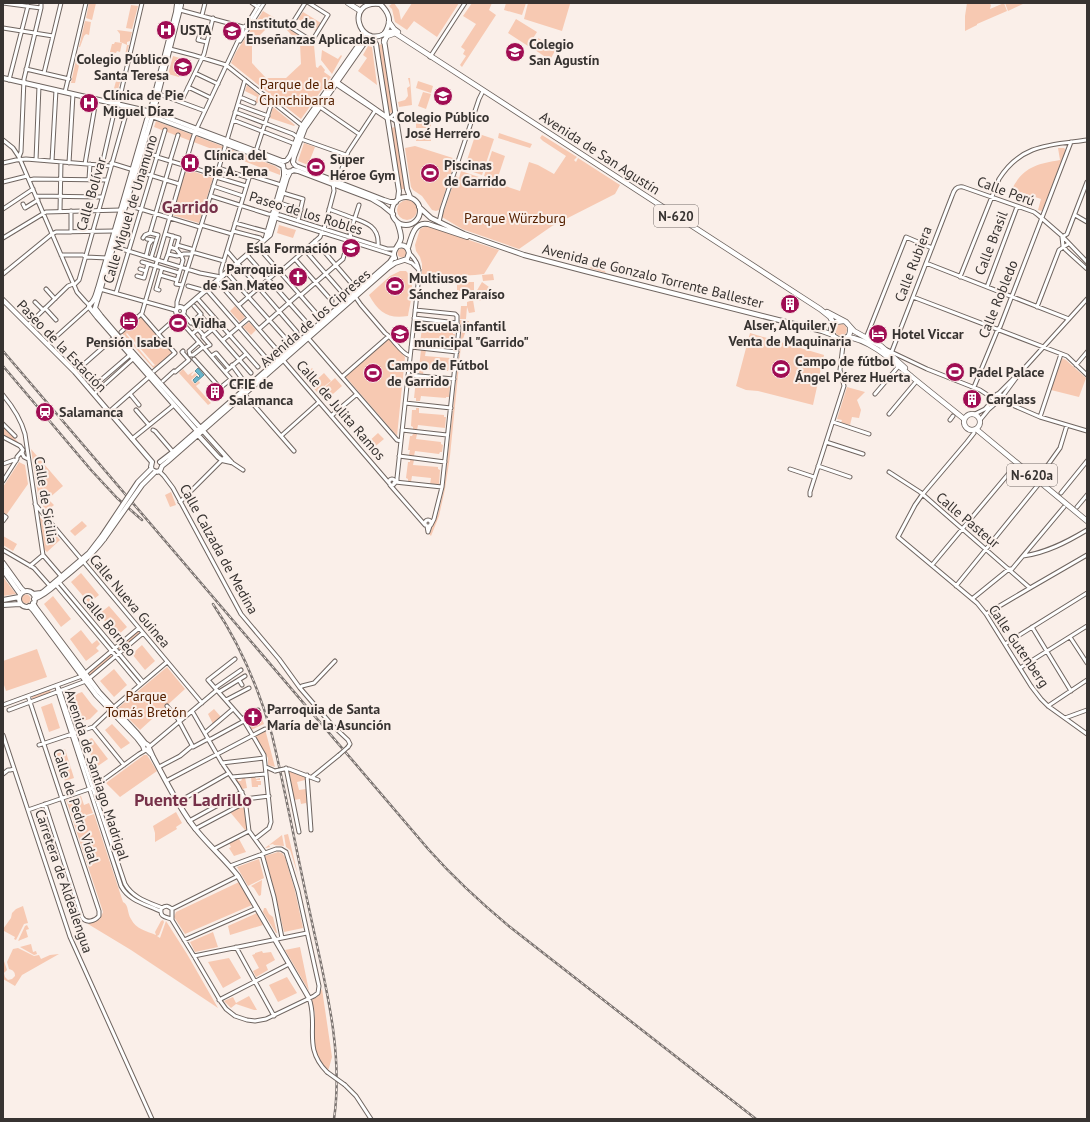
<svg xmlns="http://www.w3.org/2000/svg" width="1090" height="1122" viewBox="0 0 1090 1122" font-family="'PT Sans',sans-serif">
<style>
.green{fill:#f7c9b2;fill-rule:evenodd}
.water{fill:#6ab6cc;stroke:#5b8f9e}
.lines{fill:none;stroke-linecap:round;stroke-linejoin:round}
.minor-casing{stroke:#6f6560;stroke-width:5}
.major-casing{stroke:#6f6560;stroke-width:6}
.highway-casing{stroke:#6f6560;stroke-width:6}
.minor{stroke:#fff;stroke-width:3}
.major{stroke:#fff;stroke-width:4}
.highway{stroke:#fff;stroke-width:4.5}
.rail-casing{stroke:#7b7471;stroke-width:2.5}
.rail{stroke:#faefe9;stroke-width:1;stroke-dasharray:3;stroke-linecap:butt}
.minor-bridge-casing{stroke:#6f6560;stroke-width:5;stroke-linecap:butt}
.major-bridge-casing{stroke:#6f6560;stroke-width:6;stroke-linecap:butt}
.minor-bridge{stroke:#fff;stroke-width:3}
.major-bridge{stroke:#fff;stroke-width:4}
.labels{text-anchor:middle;stroke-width:4;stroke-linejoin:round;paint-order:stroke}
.shield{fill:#faefe9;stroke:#726b68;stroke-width:1}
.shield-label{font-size:13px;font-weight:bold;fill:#373331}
.poi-label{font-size:14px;font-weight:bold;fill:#373331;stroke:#faefe9;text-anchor:start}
.park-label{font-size:14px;fill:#562100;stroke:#faefe9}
.street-label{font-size:14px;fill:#373331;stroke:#faefe9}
.district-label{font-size:18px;font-weight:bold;fill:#763149;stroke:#faefe9}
</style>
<rect width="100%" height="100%" fill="#faefe9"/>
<path class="green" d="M89,3H96L92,20L86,18Z
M393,3H394L399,10L401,20L412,3H459L437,37L414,21L407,30L395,22L392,9L389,6Z
M472,3H492L489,10L496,15L462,67L460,65L466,56L463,54L465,50L461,47L476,24L463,16Z
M506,3H526L522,15L504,10Z
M528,3H566L570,4L562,31L524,19Z
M967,3H989L991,5L990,9L1004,3L1007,11L977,24V25L965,31V16Z
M1005,3H1025L1008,11Z
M131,5L138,6L132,29L126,28Z
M263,11L288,26V28L314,45L316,67L318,68L319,66L321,65L325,70L324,72L331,77L301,119L231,63L236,52ZM266,29H286L300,44L301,64L286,78H266L252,63V43Z
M303,12L321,23L316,31L298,19Z
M516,19L537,32L528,46L508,33Z
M85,21L91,22L89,35L86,34L84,36L80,47H79Z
M117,30L132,32L130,41L127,42V45H129L125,62L124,61L127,45L125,44L120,42V34Z
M538,38L556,49L550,60L532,48Z
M115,42L122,43L120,52L117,51L116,53L110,52L112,44H114Z
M383,44L393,111L391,113L388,111L378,45Z
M368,46L372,47L377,85L358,71L367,58L363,55Z
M322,50L338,59L341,55L342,56L332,74L321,60Z
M173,56L183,59L179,77L168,74Z
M81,57L75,83H71L76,60Z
M119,70L122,75L117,93L113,92Z
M408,78H410L412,105L399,107L398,102L405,100L408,96L407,88L410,86Z
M418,81L433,86L431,93L416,88Z
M247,85L264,99L262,103L259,102L258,103L255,102L257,97L245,91Z
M423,92L431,94L426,109L418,106Z
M273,107L295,125L294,126L270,118Z
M416,120H431V128H416Z
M156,121L275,166L280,170V175L154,127Z
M395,127L405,189H401L391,128Z
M416,133H431V141H416Z
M476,133L494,139L482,175L464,169Z
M499,133L532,144L530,148L498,138Z
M542,135L577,157L574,160L576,162L578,158L620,185L615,194L552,226L519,249L462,229L442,217L456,176L459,178L461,171L520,191L529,162L538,165L554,174L566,156L543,141L540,138Z
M304,143L315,147L308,165L298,161Z
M415,146L456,159L439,210L436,211L432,210L422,196L413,190L411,187L405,148Z
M1058,148H1064L1065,149V152L1042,211L1038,210L1041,199L1012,189C1023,167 1037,164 1060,160Z
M492,151L505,156L497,180L484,176Z
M186,169L213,178L199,223L172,215Z
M397 210a10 10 0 1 1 20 0a10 10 0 1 1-20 0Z
M279,225L296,230L293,238L277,233Z
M426,226L430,227L499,250L484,274L475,275L422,278V264L420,257L416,251L415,245L420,229Z
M397.5 253a4.5 4.5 0 1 1 9 0a4.5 4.5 0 1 1-9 0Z
M601,263L603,268L606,273L589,268Z
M400,271H406C417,281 410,303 408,316C388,319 379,313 369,295L390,276Z
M493,274L494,280L483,281L482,275Z
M457,282H474V291H457Z
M482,282L489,287L480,301L473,297Z
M473,300L475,312L469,313L467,307L466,319H460L461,306H467V302Z
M235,306L245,317L240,322L230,311Z
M141,312L177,353L156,371L120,331ZM127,333L154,364L155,365L153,366L126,334Z
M459,320L469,321L461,345L450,456L445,489L439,516L431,536L429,534L438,514L444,489L462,328Z
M249,322L256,330L251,335L243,327Z
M425,323H428V328L450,331V332H453V334H455L454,342H452L451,343L427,341L426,346H422V343H420L422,328H423V325H425Z
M835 330a6 6 0 1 1 12 0a6 6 0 1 1-12 0Z
M750,333L824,355L813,405L758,391L746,390L736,386Z
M389,338L405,357L397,436L345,376Z
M421,350H426L425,356L450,358V360L452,361L451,370L449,369L448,371L424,369L423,374L419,373V371L412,370V367H419Z
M1062,358L1066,360L1086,378L1079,397L1051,390Z
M312,368L318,375L309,383L304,376Z
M183,369L188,375L194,371L191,375L192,376L195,373L197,375L191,380L195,384L199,381L200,383L196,386L211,403L208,405L179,373Z
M324,373L331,381L317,392L311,385Z
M335,378L342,386L325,401L318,393Z
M418,378H423L422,383L450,386L449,397H446V398L421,396L420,401H416V398H414L416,380H418Z
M847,387L865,392L857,400L861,410L859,418L852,417L850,425L841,423L842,420L837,419Z
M416,408H419V413L444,415V417H446L445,428L418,425L417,430L413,429V427L411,426L412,410H416Z
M3,426L18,442L17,443L3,435Z
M378,433L384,439L372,449L367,443Z
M413,434H417L416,439L441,442V444L443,445L442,452H440L439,454L415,451L414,456L409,455L410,450H408L410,436H412Z
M31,449L63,486L48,499L54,505L47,511L39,501Z
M410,459L414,460L413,465L438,467V469L440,470L439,485L430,484L431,478L412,476L411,482L408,481V479L406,478L408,462H410Z
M19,462L25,465L28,484L7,514H6V515L3,513V487Z
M171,492L176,505L170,507L165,495Z
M39,516L60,540L47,552L44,549Z
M82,521L87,526L75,536L70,531Z
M3,536L17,544L13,551L3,545Z
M81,573L99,595L89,603L71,582Z
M3,577L16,594L3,596Z
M21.5 599a4.5 4.5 0 1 1 9 0a4.5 4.5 0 1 1-9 0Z
M53,596L71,619L61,627L44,604Z
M109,606L127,627L117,636L99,614Z
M81,630L92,644L97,640L100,644L96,648L99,651L86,661L70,639Z
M138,631L140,633L120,650L118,648Z
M142,645L155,661L145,670L132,654Z
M37,649L47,677L6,691L3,682V661Z
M110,654L112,657L90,675L88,673Z
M167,667L185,689L140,730L118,708Z
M114,669L127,685L114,697L100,681Z
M50,689L51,693L32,699V697Z
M82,692L92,705L98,711L90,719L79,722L71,696Z
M52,703L60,728L49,732L41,707Z
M214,709L221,717L213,724L208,714Z
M261,716L264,724L251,730L248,724V722Z
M112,724L130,743L121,749L105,730Z
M265,729L275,767L268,765V758L254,735Z
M92,738L108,759L95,768L86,740Z
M65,749L74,778L65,781L56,752Z
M144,755H147L157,771L120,797L106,783Z
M289,771L305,777V780L297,782L299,790L306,789L307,806L306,803L301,804L300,799L294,800L288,773Z
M255,776L256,779L260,778V780H257L256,781H261V785H258V787H261H252L251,777Z
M243,777H245L247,788L242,789L235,778H238V781H241Z
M81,796L84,805L89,803L93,813L73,819L66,800Z
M241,807L245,808L248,828L247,829L245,830L230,812Z
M176,812L182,823L176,827L177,829L155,842V833L153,826Z
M94,814L123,902C129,905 127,913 131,919C136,929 146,931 156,935L155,932L161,921L163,920L164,922L159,935L157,936L160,938L166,921L187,954L218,1008L131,950L88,924L100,919L103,912L73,821Z
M288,834L298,875L291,853L290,850L286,847L284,835Z
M282,835L284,846L274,845L273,844L269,845L270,847L266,848H265Z
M239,839L246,852L234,856L229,848L231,847L229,843Z
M278,852L282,853L285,857L295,891L303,928L284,932L276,897L265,856Z
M259,859L264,878L248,886L237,867Z
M262,880L261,895L259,896L254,888L251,886Z
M239,882L252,905L185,934L174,917L176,912Z
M23,906L28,923L24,924L16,940L14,939L15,937L4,931L3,932V929L11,918L12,913L16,909Z
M264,908H266L269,914L273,917L277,933H276L263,912Z
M257,913L263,925L230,935L228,926Z
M27,925L29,929L26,930L28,937L18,941L25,926Z
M213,932L218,947L195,952L190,942Z
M31,944L33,952L36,951L37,954L34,955L20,947Z
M300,947L309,991L285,950Z
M18,948L34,956L39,955L41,959L50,955L59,954L22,975L15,986L3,979V958L7,970L4,973L5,977L8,980L12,979L15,976C15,972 13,970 9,969L7,962L13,949Z
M262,951L263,953L271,952L275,960L266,965L268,970L256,977L253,971L259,968L252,955L255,954V953Z
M229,958L241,978L223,988L208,962Z
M287,977L297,993L278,1002L269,985Z
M322,989L332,1057L329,1068L328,1070C310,1050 315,1041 315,1017C315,1011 313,1006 312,1001L313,999L317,997Z
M249,996L257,1010H254L236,1004L231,1008L224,1001L233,997L236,1003Z"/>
<path class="water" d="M198,368L204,375L195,383L193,380L197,376L198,378L200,376L195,371Z"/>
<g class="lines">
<g class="minor-casing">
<path id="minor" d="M3,3L41,8
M252,3L258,7
M305,3L290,27L312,41L328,15L309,3
M180,10L243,27
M202,15L205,3
M3,28L53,36
M240,41L264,3
M207,42L198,40L201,31L209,33
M170,49L193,55L226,65L304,127
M430,57L465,3
M26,69L69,79
M44,73L61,3
M195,73L218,84
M9,80L28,6
M336,81L383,114L396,121
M334,83L388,119L390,118L395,113
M188,87L211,98
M65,92L86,3
M159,94L205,111
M240,97L254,103
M181,102L204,54L213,18
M118,105L142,3
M238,105L268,116
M320,107L359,134
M235,112L293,134L297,137
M233,120L295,144
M196,130L243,30V27L246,26L260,3
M301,139L346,155
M3,140L13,148L19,157L77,292L85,301L89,305
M227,140L245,80
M256,151L272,102
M142,152L157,156
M19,157L21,152L24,79L41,8V3
M157,157L216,175
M36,160L39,86
M52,161L56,90
M170,161L178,135
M3,163L16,160L26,159L111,166
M69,163L73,94
M111,163L179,184
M85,164L96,100
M102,165L116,104
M218,168L249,178L250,176H252L281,185
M216,177L246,186
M89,179L90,164
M29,180L34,179L107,180
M3,182L27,176
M337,182L348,152L375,111
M213,186L243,196
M283,193L303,199L298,221
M36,196L102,197
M211,196L268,214L280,215L387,249H395
M280,203L301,210
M23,204L25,208L38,200
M124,204L200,227
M3,209L33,189
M329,209C336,212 343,214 350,217C365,222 380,226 378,246
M60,211L61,162
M71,211V232
M1075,215L1087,222
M274,217L279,219L394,255
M439,222L442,209L479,99L483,91
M235,223L268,232
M201,225L232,234
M324,229L334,191L333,184
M233,231L260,238L263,241
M150,233L171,161
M165,234L179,238L176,249L170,247
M1062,237L1067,234L1087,182
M1062,237L1063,246L1066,250L1087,269
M3,238L46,212L121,210
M143,238L145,235L150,233L158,235L151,258
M351,238L350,233L359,205
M147,239L153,240
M315,241L352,284
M177,245L191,249
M112,246L200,273L221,277
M257,246L323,321
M176,249L181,255L183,260L176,284L182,285
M305,250L345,296
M227,251L297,332
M192,252L224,261
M168,254L177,256L184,254H190
M61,255H83L86,257L107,258
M247,255L308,324
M146,256L149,244L152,240
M295,259L332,301
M404,260L412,263L419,270
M142,262L179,273
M165,262L168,254L173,236
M926,263L1069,319
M140,269L146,271
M280,272L320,237L322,232
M227,273L288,341
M3,274L52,234L56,232L114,231
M160,275L177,280
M137,276L144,278L148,264
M223,276L221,274V270L249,178
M960,277L999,179C1021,144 1050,145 1087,140
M217,281L278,351L283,360L389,483
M74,285L79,280L128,107
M188,286L206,291
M987,287L1017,207
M46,289L55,299
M100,289L175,310
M159,290L156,289L162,268
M207,290L267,359
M116,293L165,130
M301,295L343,259L348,241
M354,295L361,305L385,333C393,338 401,354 410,356
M913,297L1067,356L1087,375
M197,298L258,367
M35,302L43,310
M239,305L279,270
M177,307V302C193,250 210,199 225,147V143
M1037,307L1059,250L1068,244
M45,308L56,320
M415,310L455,314L457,316V323L459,328L442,487L434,519L431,525
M142,313L192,141L194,135L197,133
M178,314V318L294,451
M184,315L191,323L192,322L198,329L192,334
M200,315L251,373
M414,318L457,323
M192,322L201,314L194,306
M28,325L68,286L73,284
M198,329L204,336L203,337L210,345L206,347
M259,329L299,294
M121,332L141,314L175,353L154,371
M158,334L176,318L177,316
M204,336L213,329
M308,338L397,440L401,441
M866,338L906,237L932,248
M223,340L249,318
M199,342L189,351L190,355H193L203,347
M48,344L89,307
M411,347L457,352
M885,349L927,369L980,390L994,399L997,402L1001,401L1002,398L1001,395L997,394L995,396L994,399
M892,351L952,196C954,190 956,186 963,187L1034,212L1038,215L1061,235L1087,262
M213,355L216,353L228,367
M194,359L220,388L231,379
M232,365L243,380
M1076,365L1087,352
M75,372L116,336
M225,372L246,354
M408,375L454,379
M342,377L389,336
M163,381L174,371L175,372L189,360L182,352L183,351
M94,386L130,355
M974,387L998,329L1000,327L1071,142
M94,394L134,358
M130,394L139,405
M875,394L898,367
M998,394L1014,378
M3,395C13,407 21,419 25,434L43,555
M1002,397L1019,374L1087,299
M1002,398L1010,404L1040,417L1087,431
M405,403L451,408
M136,410L149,425
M109,412L150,376
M889,414L915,383
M975,414L985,409L994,399
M331,416L357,394
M1040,417L1061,354
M950,420L953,416
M980,420L989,409L997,402
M833,422L869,434
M3,424L15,436
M153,430L155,431L173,452
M402,430L447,435
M974,433L967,442L922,495L915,505L898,537L977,603L986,614L1031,686L1041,699L1048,706L1087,734
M281,436L319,402
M3,437L20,446L23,450L17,457V459L3,481
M132,439L174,405
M826,442L863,454
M23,450L22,453L24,457L28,459
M399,456L445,462
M231,462L243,470
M3,464L14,460L16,461
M818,466L850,477
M790,469L814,477
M159,471L164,476L173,488L241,614L279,659L300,688L332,725L348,740L350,744L348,747
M889,472L920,492L1030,588
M1040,476L1060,448L1067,425
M389 482a3 3 0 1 1 6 0a3 3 0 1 1-6 0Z
M395,482L442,487
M394,483L397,481V478L419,275C419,265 416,260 409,253
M390,485L425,525
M1061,493L1087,461
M810,495V492L844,386L840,370L843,345
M180,502L225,457
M35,504L202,703
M1077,507L1087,495
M3,515L6,517L3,521
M425 523a3 3 0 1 1 6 0a3 3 0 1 1-6 0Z
M427,526L428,532L430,526
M3,550L34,568L50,586
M43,555L61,576
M1023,556C1046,553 1067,542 1087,530
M932,565L1015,466
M30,566L43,555
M59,582L143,682
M56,585L140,685
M956,586L1038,485
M972,599L1009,569H1012L1064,507
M986,614L1030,588L1087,555
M1032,627L1071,691
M1070,637L1087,663
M1005,644L1087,593
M235,659L208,680L244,721L256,741L264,755L271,822L269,828L255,839
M1020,668L1087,626
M239,680L242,685
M57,686L58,692L121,886C129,901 145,904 160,911
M58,687L60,691L125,884C133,898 148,902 162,908
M215,688L241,670
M300,688L302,686L314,683L335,661
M219,692L245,676
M28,696L99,911V916C95,921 86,924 82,917L45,804
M226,700L249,688
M3,705L82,676L139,628
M167,706L178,719L193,747L206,740L211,739L244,721
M1048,706L1087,680
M113,708L167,662
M9,710L86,681L143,633
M192,711L222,763L238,786L245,799L249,831L265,853
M1065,718L1087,710
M242,719L258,710
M93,727L124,765
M206,732L233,709
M3,735L70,937L152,1119
M39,745L93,727L110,711
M149,747L155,742L217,690
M222,763L264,758
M159,767L180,756L192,746
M266,767L275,771
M286,768L299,832
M284,769H289L318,780
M3,774L8,770H10L14,769
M307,775L311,830
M232,777L266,774
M312,777L339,755
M166,781L265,729
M245,799L269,796
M178,802L229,773
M28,810L92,788L139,754L146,750
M189,821L242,792
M195,829L246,802
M214,849L249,831
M262,854L274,897L282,938
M162,908C166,905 168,906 172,909V920L194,956L221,1002L226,1009L235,1016L247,1020L255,1021L266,1019L314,996L318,993L319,986L298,891L286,852L281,849H276L230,866
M172,909L238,876
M161,910C160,917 166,917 171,919
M184,940L257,908
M236,947L274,1016
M194,956L307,933
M309,998C319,1026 302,1047 327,1072
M219,1000L289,964
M345,1085L356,1096L371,1119"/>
</g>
<g class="major-casing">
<path id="major" d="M379,3C389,12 393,21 384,34C359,48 344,0 380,4
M371,36L376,44L377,51L399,191L398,199
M384,40L407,189L410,197
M3,78L147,111
M151,109L176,12L177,4
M154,110L181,5
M147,111V114L148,116L98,288C96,294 95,301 90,304L89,307L97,317L197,431L198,435L218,457L222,460L231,462
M155,113L282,161H285
M154,117L277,163L283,166
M287,160L290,156L302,126L362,40L363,36V31
M293,162L294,157L305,128L365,42L374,37
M294,164L296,166L384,200L390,202H396
M284,170L287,172L292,171
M293,170L298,171L372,199L382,205L393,214
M392 211a14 14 0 1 1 28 0a14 14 0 1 1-28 0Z
M419,207L431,218L464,234L524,255L585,271L822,331L833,335
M266,237L284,176V171L283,165
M408,248C411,238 414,221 428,224L467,237
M395,258C391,250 400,246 401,238C401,232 399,227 397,222
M3,300L75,372L152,462
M176 311a4 4 0 1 1 8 0a4 4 0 1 1-8 0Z
M95,308L101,316L118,336L231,462
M95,308L152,117
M184,309L270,235L287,178L290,172
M152,462L151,467L152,470L156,472L160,471L162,466L167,462L389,267L395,263L407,259L409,253C408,247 404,244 398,246
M160,462L173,452L390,262L394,256
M3,563L21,588L24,591
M3,570L20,594
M19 599a8 8 0 1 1 16 0a8 8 0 1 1-16 0Z
M33,594L41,593L43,592L89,553L102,536
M34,599C45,595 52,588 60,581C76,568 92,555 104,539
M3,600L19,597
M33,603L36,608L99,692L136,732L145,743L148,745L149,749
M3,605L20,604
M29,606L33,610L96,695L137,738L143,746L144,749L147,750L151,754
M149,748L153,757C166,781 178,806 194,827C208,845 225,859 238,876L309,998"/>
</g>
<g class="highway-casing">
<path id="highway" d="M348,3L359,10
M389,22L394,29L398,32
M384,34L390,32L395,33L820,309L830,317L834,324
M384,42L387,36L393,34
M827,312L846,322L854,331L881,346L905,368
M843,321L836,322C819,336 852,350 850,328
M847,337C870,339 895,363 912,377C929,391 947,405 964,419
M964 422a8 8 0 1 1 16 0a8 8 0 1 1-16 0Z
M976,429L1087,521"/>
</g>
<use href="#minor" class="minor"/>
<use href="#major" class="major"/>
<use href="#highway" class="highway"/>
<g class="rail-casing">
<path id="rail" d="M3,351L429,850C454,878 481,903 510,927L756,1119
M3,366L91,470L117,498L142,520
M213,604C240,644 259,689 272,735C286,794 297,854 310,913C324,980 344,1050 334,1119"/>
</g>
<use href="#rail" class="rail"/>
<g class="minor-bridge-casing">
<path id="minor-bridge" d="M339,755L348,747
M275,771L284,769
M327,1072L345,1085"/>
</g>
<g class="major-bridge-casing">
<path id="major-bridge" d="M102,536L138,482L151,469
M104,539L142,485L155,472"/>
</g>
<use href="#minor-bridge" class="minor-bridge"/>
<use href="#major-bridge" class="major-bridge"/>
</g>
<defs>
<g id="hospital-disc" transform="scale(1)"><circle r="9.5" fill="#a00d53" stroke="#faefe9"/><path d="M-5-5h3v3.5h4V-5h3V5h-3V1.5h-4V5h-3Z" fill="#fff"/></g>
<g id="school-disc" transform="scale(1)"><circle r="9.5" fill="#a00d53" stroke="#faefe9"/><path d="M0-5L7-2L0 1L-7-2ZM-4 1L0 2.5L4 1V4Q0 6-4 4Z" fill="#fff"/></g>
<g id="stadium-disc" transform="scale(1)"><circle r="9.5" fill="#a00d53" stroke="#faefe9"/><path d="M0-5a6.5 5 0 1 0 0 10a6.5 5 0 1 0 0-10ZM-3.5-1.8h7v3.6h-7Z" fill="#fff"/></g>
<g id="church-disc" transform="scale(1)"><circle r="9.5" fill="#a00d53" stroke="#faefe9"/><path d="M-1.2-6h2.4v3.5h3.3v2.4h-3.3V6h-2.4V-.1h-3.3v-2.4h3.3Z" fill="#fff"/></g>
<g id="building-disc" transform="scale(1)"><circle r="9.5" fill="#a00d53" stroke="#faefe9"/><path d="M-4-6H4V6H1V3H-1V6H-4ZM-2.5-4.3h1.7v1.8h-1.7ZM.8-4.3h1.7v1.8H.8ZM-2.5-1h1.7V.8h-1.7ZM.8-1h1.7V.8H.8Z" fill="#fff"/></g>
<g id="hotel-disc" transform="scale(1)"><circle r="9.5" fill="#a00d53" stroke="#faefe9"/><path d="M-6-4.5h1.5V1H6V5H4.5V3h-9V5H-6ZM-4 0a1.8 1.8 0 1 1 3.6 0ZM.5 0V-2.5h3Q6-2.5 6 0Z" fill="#fff"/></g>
<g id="station-disc" transform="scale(1)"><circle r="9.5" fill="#a00d53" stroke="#faefe9"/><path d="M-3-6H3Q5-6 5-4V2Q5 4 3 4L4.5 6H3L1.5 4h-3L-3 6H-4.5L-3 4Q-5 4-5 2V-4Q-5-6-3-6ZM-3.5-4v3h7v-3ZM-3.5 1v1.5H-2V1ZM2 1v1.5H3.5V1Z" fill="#fff"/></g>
</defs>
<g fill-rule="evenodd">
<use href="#hospital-disc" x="166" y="30"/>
<use href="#school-disc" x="232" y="31"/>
<use href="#school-disc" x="515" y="52"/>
<use href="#school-disc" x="183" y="67"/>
<use href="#school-disc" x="443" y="96"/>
<use href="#hospital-disc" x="89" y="103"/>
<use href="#hospital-disc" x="190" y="163"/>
<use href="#stadium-disc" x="316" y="167"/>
<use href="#stadium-disc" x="430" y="173"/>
<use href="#school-disc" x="351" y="248"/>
<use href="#church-disc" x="298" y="277"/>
<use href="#stadium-disc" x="395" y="286"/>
<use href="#building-disc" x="790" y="304"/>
<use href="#hotel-disc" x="129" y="321"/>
<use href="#stadium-disc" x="178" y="323"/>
<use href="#school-disc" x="400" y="334"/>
<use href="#hotel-disc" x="878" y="334"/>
<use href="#stadium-disc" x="781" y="369"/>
<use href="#stadium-disc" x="955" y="372"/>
<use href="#stadium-disc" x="373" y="373"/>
<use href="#building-disc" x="215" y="392"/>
<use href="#building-disc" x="972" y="399"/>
<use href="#station-disc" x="45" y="412"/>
<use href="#church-disc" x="253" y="717"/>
</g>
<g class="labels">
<g class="shield">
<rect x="654" y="205" width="44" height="22" rx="3"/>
<rect x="1007" y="464" width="50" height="22" rx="3"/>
</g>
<g class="shield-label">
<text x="676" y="221">N-620</text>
<text x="1032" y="480">N-620a</text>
</g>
<g class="poi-label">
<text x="246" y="28">Instituto de<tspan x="246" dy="16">Enseñanzas Aplicadas</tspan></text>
<text x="180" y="35">USTA</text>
<text x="529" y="49">Colegio<tspan x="529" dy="16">San Agustín</tspan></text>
<text x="169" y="64" text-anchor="end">Colegio Público<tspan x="169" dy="16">Santa Teresa</tspan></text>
<text x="103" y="100">Clínica de Pie<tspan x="103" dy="16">Miguel Díaz</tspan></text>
<text x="443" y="122" text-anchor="middle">Colegio Público<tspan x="443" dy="16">José Herrero</tspan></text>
<text x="204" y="160">Clínica del<tspan x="204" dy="16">Pie A. Tena</tspan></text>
<text x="330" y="164">Super<tspan x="330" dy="16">Héroe Gym</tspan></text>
<text x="444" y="170">Piscinas<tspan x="444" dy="16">de Garrido</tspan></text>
<text x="337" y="253" text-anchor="end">Esla Formación</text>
<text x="284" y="274" text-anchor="end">Parroquia<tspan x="284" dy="16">de San Mateo</tspan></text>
<text x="409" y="283">Multiusos<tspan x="409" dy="16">Sánchez Paraíso</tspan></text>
<text x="192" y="328">Vidha</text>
<text x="790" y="330" text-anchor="middle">Alser, Alquiler y<tspan x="790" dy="16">Venta de Maquinaria</tspan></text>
<text x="414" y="331">Escuela infantil<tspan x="414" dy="16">municipal "Garrido"</tspan></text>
<text x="892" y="339">Hotel Viccar</text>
<text x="129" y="347" text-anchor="middle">Pensión Isabel</text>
<text x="795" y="366">Campo de fútbol<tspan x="795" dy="16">Ángel Pérez Huerta</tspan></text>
<text x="387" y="370">Campo de Fútbol<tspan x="387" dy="16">de Garrido</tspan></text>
<text x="969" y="377">Padel Palace</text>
<text x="229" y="389">CFIE de<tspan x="229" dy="16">Salamanca</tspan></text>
<text x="986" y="404">Carglass</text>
<text x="59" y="417">Salamanca</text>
<text x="267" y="714">Parroquia de Santa<tspan x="267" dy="16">María de la Asunción</tspan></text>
</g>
<g class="park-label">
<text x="297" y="89">Parque de la<tspan x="297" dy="16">Chinchibarra</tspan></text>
<text x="515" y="223">Parque Würzburg</text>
<text x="146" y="701">Parque<tspan x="146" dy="16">Tomás Bretón</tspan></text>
</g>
<g class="street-label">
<text transform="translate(600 153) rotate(33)" y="5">Avenida de San Agustín</text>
<text transform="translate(1006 191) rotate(20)" y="5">Calle Perú</text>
<text transform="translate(91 194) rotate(-74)" y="5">Calle Bolívar</text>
<text transform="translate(130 209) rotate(-73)" y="5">Calle Miguel de Unamuno</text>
<text transform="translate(306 213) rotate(17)" y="5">Paseo de los Robles</text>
<text transform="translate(991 243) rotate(-69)" y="5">Calle Brasil</text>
<text transform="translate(913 264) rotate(-69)" y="5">Calle Rubiera</text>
<text transform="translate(653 276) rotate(14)" y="5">Avenida de Gonzalo Torrente Ballester</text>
<text transform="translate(998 299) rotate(-68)" y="5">Calle Robledo</text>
<text transform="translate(315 318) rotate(-41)" y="5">Avenida de los Cipreses</text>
<text transform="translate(62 346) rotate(46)" y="5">Paseo de la Estación</text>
<text transform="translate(341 410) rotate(49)" y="5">Calle de Julita Ramos</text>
<text transform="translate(46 500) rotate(81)" y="5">Calle de Sicilia</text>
<text transform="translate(968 520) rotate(40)" y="5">Calle Pasteur</text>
<text transform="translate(219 549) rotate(61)" y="5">Calle Calzada de Medina</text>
<text transform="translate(130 601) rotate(50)" y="5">Calle Nueva Guinea</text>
<text transform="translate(109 625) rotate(50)" y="5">Calle Borneo</text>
<text transform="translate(1019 646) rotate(56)" y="5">Calle Gutenberg</text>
<text transform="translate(97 775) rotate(72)" y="5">Avenida de Santiago Madrigal</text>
<text transform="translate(76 806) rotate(72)" y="5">Calle de Pedro Vidal</text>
<text transform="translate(64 881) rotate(71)" y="5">Carretera de Aldealengua</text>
</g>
<g class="district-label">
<text x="190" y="213">Garrido</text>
<text x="193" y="806">Puente Ladrillo</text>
</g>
</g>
<rect width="1090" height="1122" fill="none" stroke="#373331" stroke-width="8"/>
</svg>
